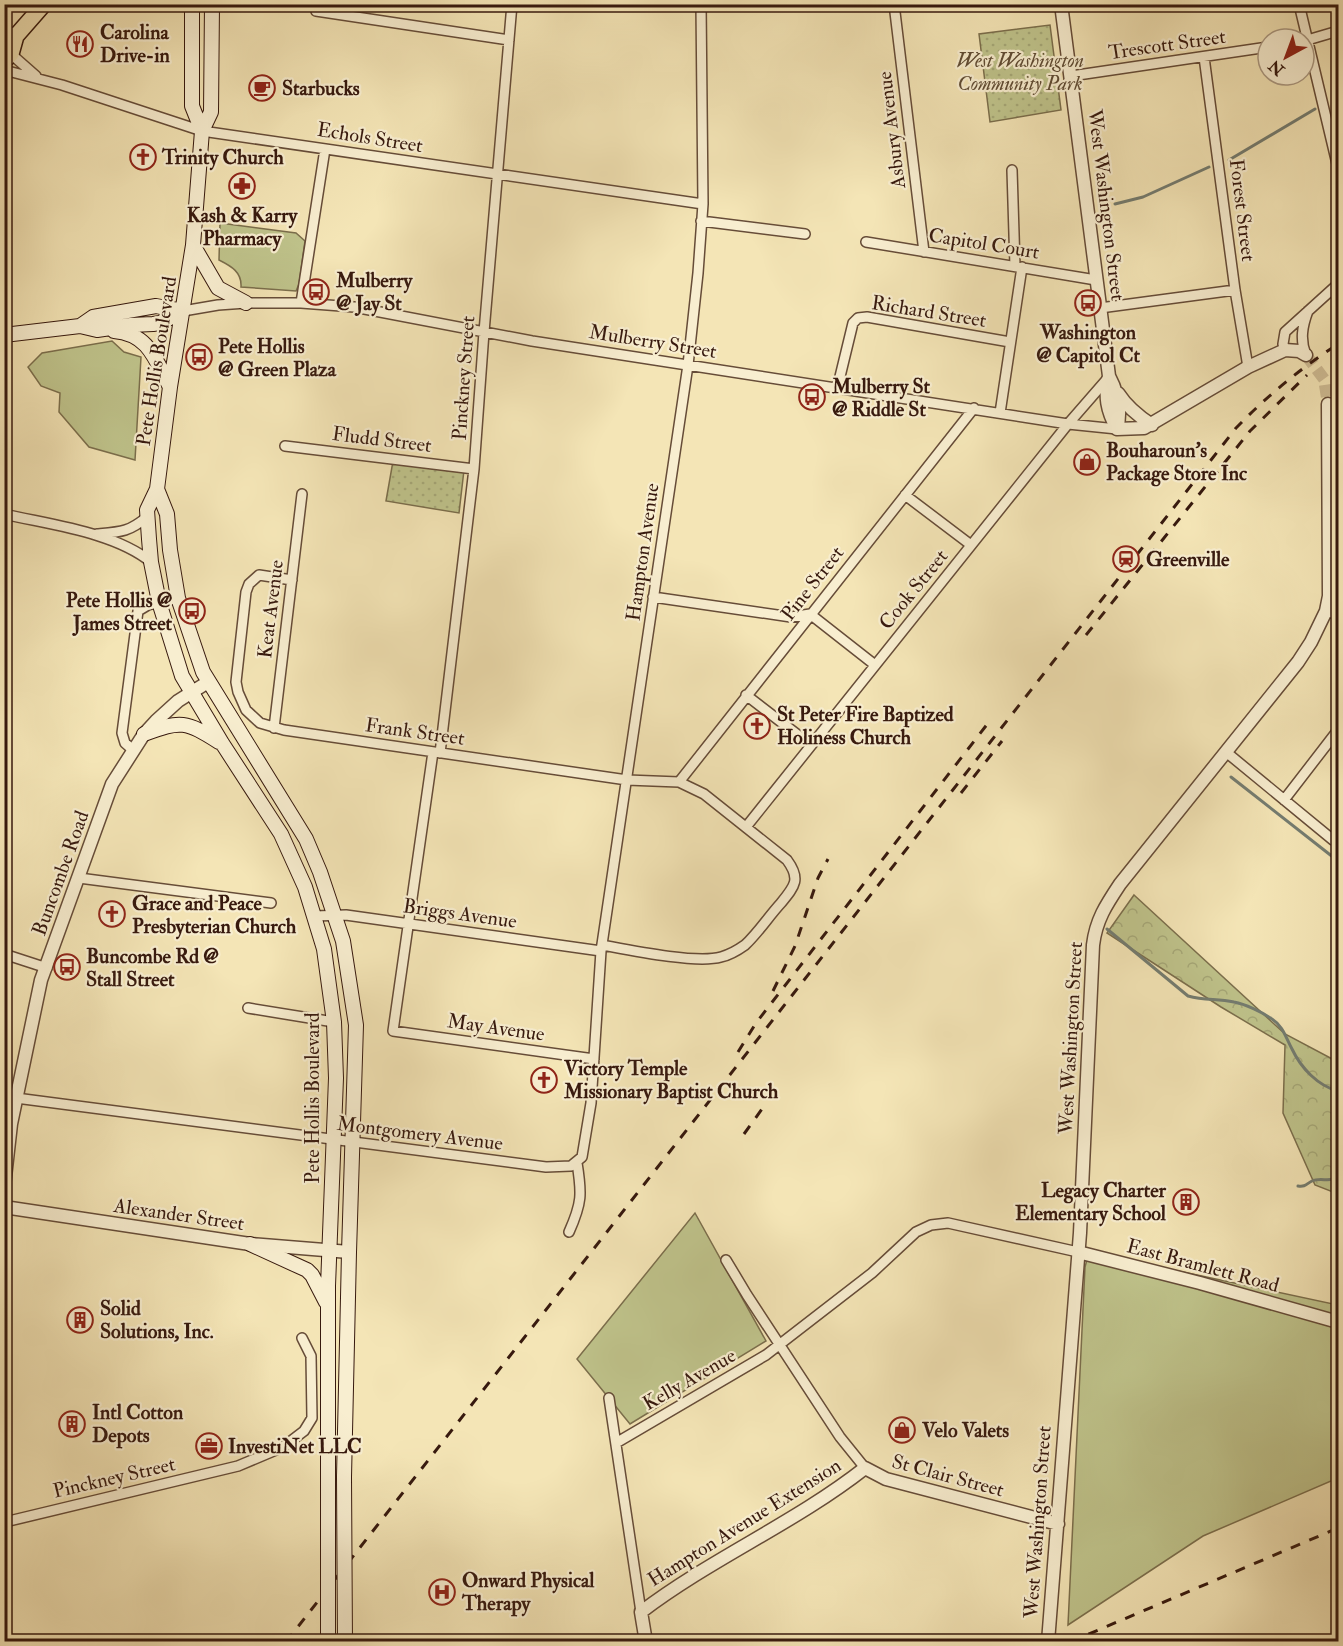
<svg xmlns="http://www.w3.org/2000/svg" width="1343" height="1646" viewBox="0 0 1343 1646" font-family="'IM FELL Double Pica',serif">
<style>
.grass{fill:#bfc38b;stroke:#7b6e4c;stroke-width:1.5}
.forest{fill:url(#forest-crowns);stroke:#7b6e4c;stroke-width:1.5}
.park{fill:url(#park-dots);stroke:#7b6e4c;stroke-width:1.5}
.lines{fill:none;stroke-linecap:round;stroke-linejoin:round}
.stream{stroke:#747c70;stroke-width:3}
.tertiary-tunnel{stroke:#cebc94;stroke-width:12;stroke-dasharray:12 6;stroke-linecap:butt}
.minor-casing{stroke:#664c38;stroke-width:12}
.tertiary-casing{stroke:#664c38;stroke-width:15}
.secondary-casing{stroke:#37190e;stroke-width:16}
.primary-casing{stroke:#37190e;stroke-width:18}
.minor{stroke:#f8eed0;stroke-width:9}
.tertiary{stroke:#f8eed0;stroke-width:12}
.secondary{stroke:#f8eed0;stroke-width:14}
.primary{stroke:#f4e5b6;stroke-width:15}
.rail{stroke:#37190e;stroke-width:3;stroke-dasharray:10 10;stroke-linecap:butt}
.secondary-bridge-casing{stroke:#37190e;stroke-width:16;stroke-linecap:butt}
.secondary-bridge{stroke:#f8eed0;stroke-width:14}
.labels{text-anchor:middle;stroke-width:4.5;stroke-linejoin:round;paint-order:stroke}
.poi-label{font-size:20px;font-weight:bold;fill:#37190e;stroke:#f8eed0;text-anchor:start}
.street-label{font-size:20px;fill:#37190e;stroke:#f8eed0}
.park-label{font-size:20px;font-style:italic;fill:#604c34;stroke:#f8eed0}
</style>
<defs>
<pattern id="forest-crowns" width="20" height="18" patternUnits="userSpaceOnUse" patternTransform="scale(1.5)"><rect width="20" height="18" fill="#bfc38b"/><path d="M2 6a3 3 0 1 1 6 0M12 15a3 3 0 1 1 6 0" fill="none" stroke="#a5a777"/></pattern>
<pattern id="park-dots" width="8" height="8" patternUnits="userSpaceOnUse" patternTransform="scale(1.5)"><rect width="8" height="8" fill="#bfc38b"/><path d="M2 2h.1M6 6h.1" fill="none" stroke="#a5a777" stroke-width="1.8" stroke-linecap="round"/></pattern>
</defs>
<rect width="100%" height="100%" fill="#f4e5b6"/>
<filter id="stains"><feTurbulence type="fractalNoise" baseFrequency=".00333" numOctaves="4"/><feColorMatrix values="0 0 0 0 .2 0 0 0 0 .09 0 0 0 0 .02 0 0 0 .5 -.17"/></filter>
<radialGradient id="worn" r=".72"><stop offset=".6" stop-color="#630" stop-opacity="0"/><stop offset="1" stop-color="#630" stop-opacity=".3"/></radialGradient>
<path class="grass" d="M220,223L296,233L305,241L299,284L296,291L241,287C242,272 231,266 219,260Z
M112,341L124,352L141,357L135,460L89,447L59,412L60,393L41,386L28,367L42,353Z
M695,1213L766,1341L630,1424L577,1359Z
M1089,1252L1338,1305V1478L1203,1536L1068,1625L1085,1267Z"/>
<path class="forest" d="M1134,895L1285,1034L1338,1062V1194L1315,1185L1283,1113L1285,1045L1221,1007L1107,933Z"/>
<path class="park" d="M1050,25L1061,110L990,122L979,34Z
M393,461L464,470L459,513L386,501Z"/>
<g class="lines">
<path class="stream" d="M1337,93H1338
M1229,160L1315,109
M1115,204L1143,197L1209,167
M1231,777L1338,861
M1107,929L1188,996C1206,1001 1217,998 1234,1002C1245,1004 1262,1012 1272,1019C1283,1026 1286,1038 1292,1049C1301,1068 1318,1086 1338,1091
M1298,1186C1306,1187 1306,1184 1312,1181C1321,1177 1330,1183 1338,1177"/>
<path class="tertiary-tunnel" d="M1306,355L1324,379L1328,404"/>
<g class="minor-casing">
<path id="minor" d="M315,4L316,11L509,40
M894,4L924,252
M1299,4L1338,168
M4,28L16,36
M1304,41L1338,31
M11,54L36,76
M1204,57L1235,290L1248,367
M4,70L62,85L202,131L703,204
M1071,76L1268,47
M1012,170L1015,266
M701,221L805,234
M866,242L1096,280
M301,303L325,149
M1100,308L1235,290
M183,311L218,305L246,303H301L354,307L532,341L1068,424L1117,429
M1285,350L1283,344L1285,332L1338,284
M1306,355C1300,340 1302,327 1308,311
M837,389L853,323L858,318L867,317L1010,342
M1328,404L1338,402
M1000,413L1022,267
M285,446L474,469
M905,495L971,545
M4,514C51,525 114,532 151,562
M97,534C121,532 129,532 147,517
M292,580L259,575L249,584L246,592L236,682L238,692L246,710L260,723L284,730L627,780L679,782L704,794L787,860C801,879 795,886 781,903C769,916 758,933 745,945C738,950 729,955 721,957C696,964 629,950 602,945
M653,597L791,617L810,614L875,665
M1326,611L1338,615
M746,695L811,745
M274,728L302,494
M133,750L125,743L122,733L138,611L148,605L178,598
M433,752L393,1031L594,1059
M1226,752L1333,840L1338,842
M440,753L474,469L484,332L512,4
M679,782L974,408
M1284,800L1338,730
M746,827L1068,424L1108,378
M79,878L271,903
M314,916L346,915L601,951
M4,954L47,968
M248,1008L334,1022
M16,1098L546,1167L571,1166L582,1157L591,1103L601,951L688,365L698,273L703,204L701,4
M569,1232C582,1203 582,1194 577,1163
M726,1260L747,1295L840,1437L865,1468
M609,1398L641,1612
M616,1443L766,1355L872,1273L916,1232L931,1225L948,1223L1078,1252
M5,1522L238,1466L283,1447L304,1431L312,1418L311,1356L302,1338"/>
</g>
<g class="tertiary-casing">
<path id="tertiary" d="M1061,4L1109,376C1118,393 1122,410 1117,429
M1109,376C1104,396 1107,411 1117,429
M1118,393C1127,407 1138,416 1152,425
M1117,429L1144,428L1248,367L1285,350L1299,351L1306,355
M4,1186L11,1124L41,980L112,784L144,734L156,721L178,701L208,682
M4,1207L250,1244L349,1252
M1078,1252L1200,1283L1338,1322
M4,1494V1546
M646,1642L641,1612C712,1558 795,1523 865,1468L886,1479L1058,1524
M1048,1642L1080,1233L1093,945C1096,920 1106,905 1120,884L1298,662L1311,642L1326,611L1329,596L1328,404"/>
</g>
<g class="secondary-casing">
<path id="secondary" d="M192,4V106L202,131
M212,4L211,112L202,131L193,245L170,387L157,489L147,510L149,539L151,562L159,602L182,676L222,743L281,834L305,887L324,949L334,1022L336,1078L328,1286V1489
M193,245L218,288L246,303
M80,326L93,317L156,306L183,311
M114,331C149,334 155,359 170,387
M4,335L80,326L97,330L131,325L153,324L160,323L183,311
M157,489L167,514L170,550L178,598L203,672L306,839L320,872L343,941L356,1025L349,1252L344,1477
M144,734C181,720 186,721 219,742
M250,1244L307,1270L312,1275L326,1302"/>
</g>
<g class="primary-casing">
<path id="primary" d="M4,41L16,36L44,4
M4,61L11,54L16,36"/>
</g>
<use href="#minor" class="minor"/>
<use href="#tertiary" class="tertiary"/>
<use href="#secondary" class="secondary"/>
<use href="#primary" class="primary"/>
<path class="rail" d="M1086,635L1250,431L1307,375
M961,793L1002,741
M773,991L795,946L818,878L828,859
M738,1052L756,1023L992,718
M744,1134L767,1102
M286,1642L1236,428C1267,396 1301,368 1338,344
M1070,1642L1338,1528"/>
<g class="secondary-bridge-casing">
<path id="secondary-bridge" d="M344,1477L345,1642
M328,1642V1489"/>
</g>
<use href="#secondary-bridge" class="secondary-bridge"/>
</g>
<defs>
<g id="restaurant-ring" transform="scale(1.35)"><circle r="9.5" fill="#f8eed0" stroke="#8f2418" stroke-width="1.5"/><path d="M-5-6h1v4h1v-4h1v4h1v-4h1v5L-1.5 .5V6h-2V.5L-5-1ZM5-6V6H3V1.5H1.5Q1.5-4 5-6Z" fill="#8f2418"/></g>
<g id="cafe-ring" transform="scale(1.35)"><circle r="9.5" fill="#f8eed0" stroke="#8f2418" stroke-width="1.5"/><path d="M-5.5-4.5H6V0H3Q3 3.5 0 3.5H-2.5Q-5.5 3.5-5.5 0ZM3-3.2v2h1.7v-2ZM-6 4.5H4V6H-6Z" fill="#8f2418"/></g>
<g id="church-ring" transform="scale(1.35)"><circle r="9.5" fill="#f8eed0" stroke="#8f2418" stroke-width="1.5"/><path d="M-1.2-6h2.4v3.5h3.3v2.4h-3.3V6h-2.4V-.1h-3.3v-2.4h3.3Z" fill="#8f2418"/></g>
<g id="pharmacy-ring" transform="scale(1.35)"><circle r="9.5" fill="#f8eed0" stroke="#8f2418" stroke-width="1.5"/><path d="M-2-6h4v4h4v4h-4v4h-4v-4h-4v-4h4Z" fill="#8f2418"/></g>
<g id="bus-ring" transform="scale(1.35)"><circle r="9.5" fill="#f8eed0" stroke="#8f2418" stroke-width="1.5"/><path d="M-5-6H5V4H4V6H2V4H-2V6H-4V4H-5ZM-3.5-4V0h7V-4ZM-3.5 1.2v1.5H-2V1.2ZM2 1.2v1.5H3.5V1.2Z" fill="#8f2418"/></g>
<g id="shop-ring" transform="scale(1.35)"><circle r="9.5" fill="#f8eed0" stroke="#8f2418" stroke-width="1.5"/><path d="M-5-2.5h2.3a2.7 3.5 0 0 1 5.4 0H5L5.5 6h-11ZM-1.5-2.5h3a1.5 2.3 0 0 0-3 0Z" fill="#8f2418"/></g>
<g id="station-ring" transform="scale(1.35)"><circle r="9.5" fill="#f8eed0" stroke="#8f2418" stroke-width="1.5"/><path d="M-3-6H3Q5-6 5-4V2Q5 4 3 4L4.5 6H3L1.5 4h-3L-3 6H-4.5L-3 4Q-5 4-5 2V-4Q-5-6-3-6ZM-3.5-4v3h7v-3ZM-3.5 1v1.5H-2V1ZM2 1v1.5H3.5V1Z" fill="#8f2418"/></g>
<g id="building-ring" transform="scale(1.35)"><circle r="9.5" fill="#f8eed0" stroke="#8f2418" stroke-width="1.5"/><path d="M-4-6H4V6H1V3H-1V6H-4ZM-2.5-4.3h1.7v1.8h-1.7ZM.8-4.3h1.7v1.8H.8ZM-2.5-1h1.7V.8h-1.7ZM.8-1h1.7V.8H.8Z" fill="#8f2418"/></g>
<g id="office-ring" transform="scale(1.35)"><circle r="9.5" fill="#f8eed0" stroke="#8f2418" stroke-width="1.5"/><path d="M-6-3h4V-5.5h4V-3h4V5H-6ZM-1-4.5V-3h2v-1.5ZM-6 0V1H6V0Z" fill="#8f2418"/></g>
<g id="hospital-ring" transform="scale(1.35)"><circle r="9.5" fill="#f8eed0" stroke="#8f2418" stroke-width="1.5"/><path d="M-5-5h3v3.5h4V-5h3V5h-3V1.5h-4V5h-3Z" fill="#8f2418"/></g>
</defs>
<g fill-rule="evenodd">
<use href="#restaurant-ring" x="80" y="44"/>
<use href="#cafe-ring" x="262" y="88"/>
<use href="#church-ring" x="143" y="157"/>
<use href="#pharmacy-ring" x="242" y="186"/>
<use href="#bus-ring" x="316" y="292"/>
<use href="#bus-ring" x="1088" y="303"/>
<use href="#bus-ring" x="199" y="357"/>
<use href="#bus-ring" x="812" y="397"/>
<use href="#shop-ring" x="1087" y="462"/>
<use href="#station-ring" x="1126" y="559"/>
<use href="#bus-ring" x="192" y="611"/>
<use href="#church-ring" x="757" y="726"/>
<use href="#church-ring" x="112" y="914"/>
<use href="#bus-ring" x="67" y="967"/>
<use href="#church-ring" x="544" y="1080"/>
<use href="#building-ring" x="1186" y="1202"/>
<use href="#building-ring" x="80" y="1320"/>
<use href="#building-ring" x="72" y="1424"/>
<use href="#shop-ring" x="902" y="1430"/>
<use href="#office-ring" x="209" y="1446"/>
<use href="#hospital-ring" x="442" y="1592"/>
</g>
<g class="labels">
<g class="poi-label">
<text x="100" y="39">Carolina<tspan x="100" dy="23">Drive-in</tspan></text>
<text x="282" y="95">Starbucks</text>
<text x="162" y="164">Trinity Church</text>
<text x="242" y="222" text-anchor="middle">Kash &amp; Karry<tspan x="242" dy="23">Pharmacy</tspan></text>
<text x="336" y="287">Mulberry<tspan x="336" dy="23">@ Jay St</tspan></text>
<text x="1088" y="339" text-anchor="middle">Washington<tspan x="1088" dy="23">@ Capitol Ct</tspan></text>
<text x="218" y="353">Pete Hollis<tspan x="218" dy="23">@ Green Plaza</tspan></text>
<text x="832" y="393">Mulberry St<tspan x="832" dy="23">@ Riddle St</tspan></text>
<text x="1106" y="457">Bouharoun's<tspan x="1106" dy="23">Package Store Inc</tspan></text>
<text x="1146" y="566">Greenville</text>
<text x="172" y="607" text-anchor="end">Pete Hollis @<tspan x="172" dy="23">James Street</tspan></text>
<text x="777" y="721">St Peter Fire Baptized<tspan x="777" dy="23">Holiness Church</tspan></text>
<text x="132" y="910">Grace and Peace<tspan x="132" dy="23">Presbyterian Church</tspan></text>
<text x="86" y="963">Buncombe Rd @<tspan x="86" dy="23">Stall Street</tspan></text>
<text x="564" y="1075">Victory Temple<tspan x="564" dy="23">Missionary Baptist Church</tspan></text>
<text x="1166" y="1197" text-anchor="end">Legacy Charter<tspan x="1166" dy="23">Elementary School</tspan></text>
<text x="100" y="1315">Solid<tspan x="100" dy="23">Solutions, Inc.</tspan></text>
<text x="92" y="1419">Intl Cotton<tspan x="92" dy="23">Depots</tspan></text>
<text x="922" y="1437">Velo Valets</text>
<text x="228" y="1453">InvestiNet LLC</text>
<text x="462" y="1587">Onward Physical<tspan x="462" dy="23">Therapy</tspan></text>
</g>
<g class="street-label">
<text transform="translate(1167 44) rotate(-8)" y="7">Trescott Street</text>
<text transform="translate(891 130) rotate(-97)" y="7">Asbury Avenue</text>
<text transform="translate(370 137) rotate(9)" y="7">Echols Street</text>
<text transform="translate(1107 205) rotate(83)" y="7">West Washington Street</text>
<text transform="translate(1243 210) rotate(83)" y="7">Forest Street</text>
<text transform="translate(984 243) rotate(9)" y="7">Capitol Court</text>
<text transform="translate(929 311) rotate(9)" y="7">Richard Street</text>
<text transform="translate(653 341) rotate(9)" y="7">Mulberry Street</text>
<text transform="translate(156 361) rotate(-81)" y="7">Pete Hollis Boulevard</text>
<text transform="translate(463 378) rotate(-86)" y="7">Pinckney Street</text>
<text transform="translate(382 439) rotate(7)" y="7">Fludd Street</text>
<text transform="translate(642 552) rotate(-82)" y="7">Hampton Avenue</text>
<text transform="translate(812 583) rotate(-52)" y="7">Pine Street</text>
<text transform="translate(913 589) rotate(-51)" y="7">Cook Street</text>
<text transform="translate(270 609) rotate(-83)" y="7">Keat Avenue</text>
<text transform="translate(415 731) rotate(8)" y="7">Frank Street</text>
<text transform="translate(60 873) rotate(-70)" y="7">Buncombe Road</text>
<text transform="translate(460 913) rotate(8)" y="7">Briggs Avenue</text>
<text transform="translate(496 1027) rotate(8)" y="7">May Avenue</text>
<text transform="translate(1070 1038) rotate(-87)" y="7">West Washington Street</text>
<text transform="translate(312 1098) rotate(-90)" y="7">Pete Hollis Boulevard</text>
<text transform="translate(420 1133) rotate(7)" y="7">Montgomery Avenue</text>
<text transform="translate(179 1214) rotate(8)" y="7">Alexander Street</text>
<text transform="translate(1203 1265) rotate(15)" y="7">East Bramlett Road</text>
<text transform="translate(689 1379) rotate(-30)" y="7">Kelly Avenue</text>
<text transform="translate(948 1475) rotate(15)" y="7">St Clair Street</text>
<text transform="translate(114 1477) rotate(-13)" y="7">Pinckney Street</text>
<text transform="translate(744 1522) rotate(-32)" y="7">Hampton Avenue Extension</text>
<text transform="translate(1037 1522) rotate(-86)" y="7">West Washington Street</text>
</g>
<g class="park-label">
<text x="1020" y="67">West Washington<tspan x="1020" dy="23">Community Park</tspan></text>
</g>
</g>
<rect width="1343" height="1646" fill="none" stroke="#f4e5b6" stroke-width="24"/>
<rect x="6" y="6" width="1331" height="1634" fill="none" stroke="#37190e" stroke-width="3"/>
<rect x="12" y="12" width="1319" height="1622" fill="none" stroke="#37190e" stroke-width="1.5"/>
<g transform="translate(1286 57) rotate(221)"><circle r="28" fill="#f8eed0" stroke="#ab9982" stroke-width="1.5"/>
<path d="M0-4.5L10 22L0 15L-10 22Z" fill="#8f2418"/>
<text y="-9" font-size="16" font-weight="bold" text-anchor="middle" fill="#37190e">N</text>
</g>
<rect width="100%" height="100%" filter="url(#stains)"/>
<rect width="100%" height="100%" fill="url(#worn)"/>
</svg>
